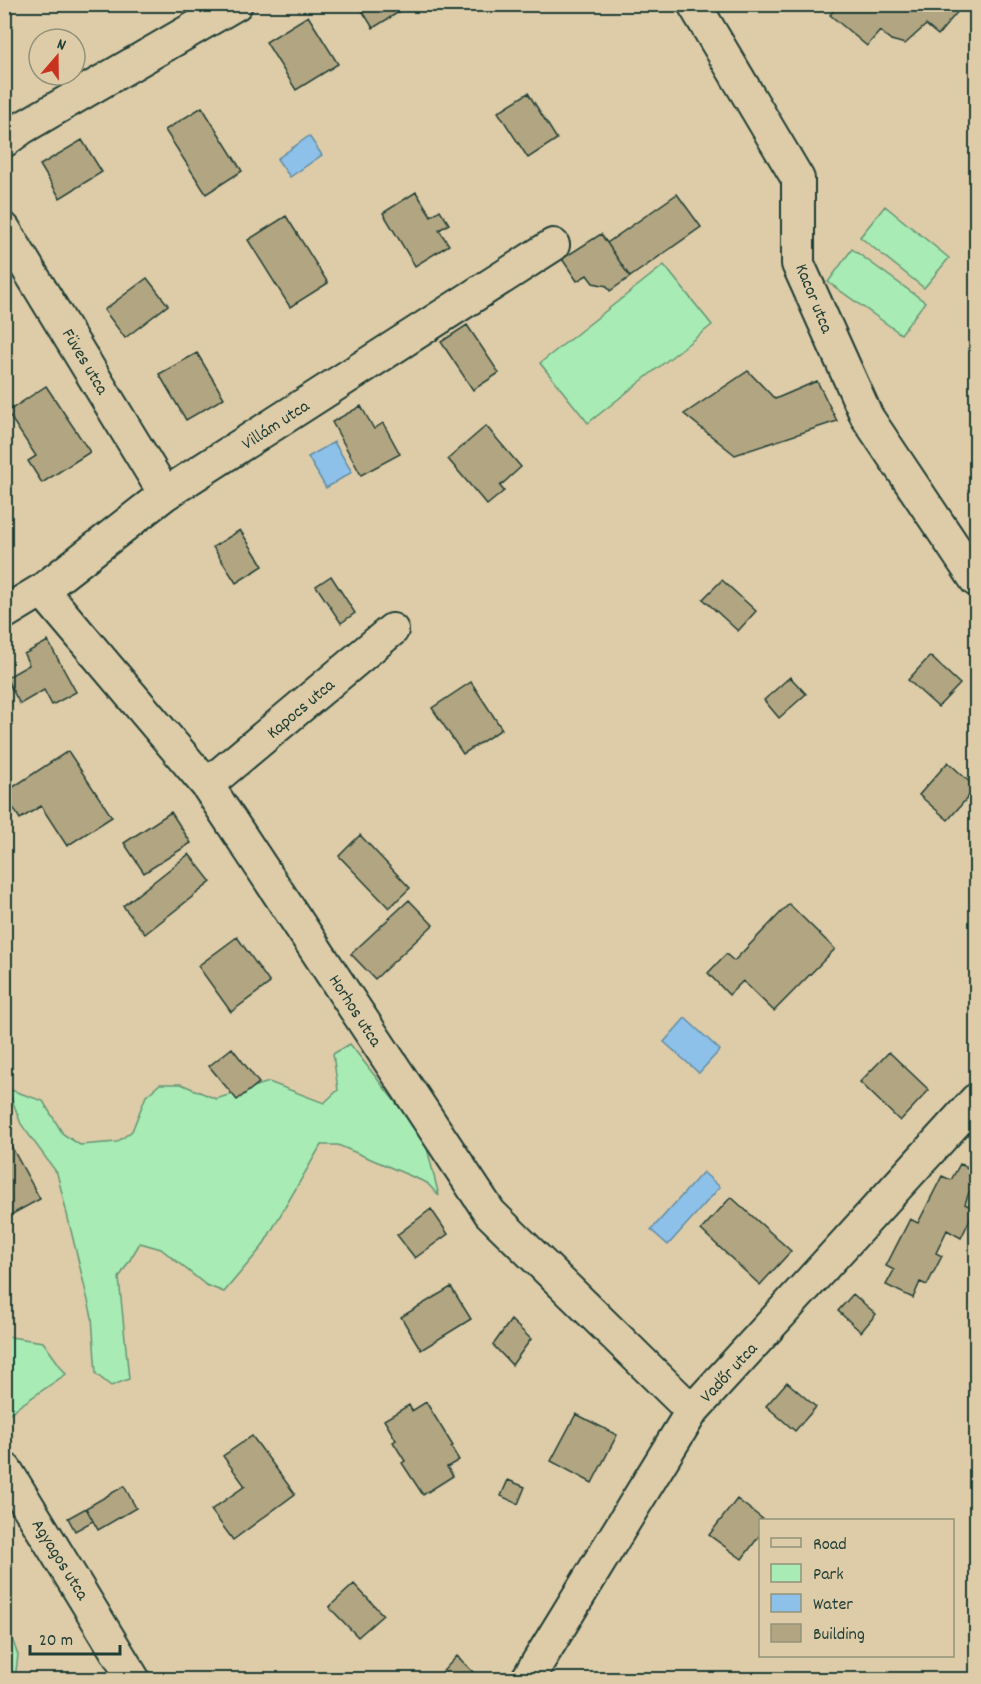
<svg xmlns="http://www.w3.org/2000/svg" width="981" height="1684" viewBox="0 0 981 1684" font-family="Dekko,sans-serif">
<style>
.green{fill:#a8ebb4;stroke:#649474;stroke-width:1.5}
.water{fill:#8dc1ea;stroke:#618ca1;stroke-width:1.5}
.building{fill:#b2a582;stroke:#1f3d34;stroke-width:1.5}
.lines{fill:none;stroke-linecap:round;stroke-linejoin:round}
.street-casing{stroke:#1f3d34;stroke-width:36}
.street{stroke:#decca9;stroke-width:32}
.labels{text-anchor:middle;stroke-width:6;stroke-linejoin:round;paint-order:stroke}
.street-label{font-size:18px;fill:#1f3d34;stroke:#decca9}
</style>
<rect width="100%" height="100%" fill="#decca9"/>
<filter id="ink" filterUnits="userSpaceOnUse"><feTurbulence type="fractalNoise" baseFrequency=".0167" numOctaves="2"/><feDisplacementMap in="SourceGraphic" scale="12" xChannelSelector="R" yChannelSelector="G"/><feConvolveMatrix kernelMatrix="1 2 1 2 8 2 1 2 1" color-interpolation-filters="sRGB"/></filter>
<g filter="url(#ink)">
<path class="green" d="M885,206L949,258L924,288L860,237Z
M852,249L925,302L901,334L828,282Z
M664,265L712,325L588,423L540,363Z
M350,1044L425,1140L439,1196L427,1183L338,1145H321L262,1247L224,1292L206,1285L161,1249L140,1243L119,1278L129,1379L111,1386L96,1374L92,1317L57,1173L21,1124L8,1089L43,1101L63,1134L80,1145L117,1142L132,1131L146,1096L160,1084H181L216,1099L269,1082L324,1103L338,1090L333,1054Z
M4,1336L43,1342L66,1374L5,1416Z
M5,1620L18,1655L15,1679H5Z"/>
<path class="water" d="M309,136L322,155L290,177L277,159Z
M334,442L352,472L326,488L308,457Z
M685,1018L720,1050L699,1073L664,1042Z
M703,1172L720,1187L668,1245L651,1230Z"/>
<path class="building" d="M358,4H401L404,9L373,28Z
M839,4H964L938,35L926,25L905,44L891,40L880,31L867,46L830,15Z
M308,16L338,64L296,90L266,42Z
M528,93L557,139L528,158L498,112Z
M202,107L242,171L206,194L165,130Z
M82,140L102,172L60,198L40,165Z
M416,192L431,216L440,210L449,224L439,230L449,245L415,266L383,213Z
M677,194L701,227L630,277L607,243Z
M286,216L328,283L290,307L248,240Z
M601,234L630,277L610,291L607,286L593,283L587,275L577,281L562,259Z
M147,278L168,305L125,338L104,310Z
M467,325L499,373L473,390L441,342Z
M197,353L224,398L186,420L159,374Z
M748,371L775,399L817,381L837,421L735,455L684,414Z
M46,386L90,452L42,483L28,461L36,456L7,412Z
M361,406L374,429L383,423L400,454L361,475L332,422Z
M486,426L521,467L500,486L504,491L487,505L448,459Z
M240,530L263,566L236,583L213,547Z
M331,576L355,613L341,623L316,586Z
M722,580L756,611L738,631L703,599Z
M48,641L76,692L52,705L44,690L20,704L6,678L29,665L24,654Z
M930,656L960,684L938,707L908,680Z
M790,677L806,694L779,718L764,700Z
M471,682L502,729L463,754L432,708Z
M68,751L112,817L67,846L41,806L20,819L4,793Z
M948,762L976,788L948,820L919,795Z
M171,812L191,843L144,873L124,843Z
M360,835L410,888L389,908L339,856Z
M189,854L211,882L145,934L123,906Z
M409,900L433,925L375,979L351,954Z
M789,904L835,949L774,1011L743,981L729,995L708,973L726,954L734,961Z
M237,937L270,983L231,1012L198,966Z
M232,1048L259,1083L237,1100L209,1066Z
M889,1052L929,1090L900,1121L860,1082Z
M4,1133L40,1199L7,1217L4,1212Z
M960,1164L976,1172L965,1204L975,1209L961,1238L947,1230L936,1253L942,1256L927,1285L920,1282L913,1298L886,1285L894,1270L886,1266L910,1219L918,1223L942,1176L951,1180Z
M731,1197L791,1251L760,1285L701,1230Z
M431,1209L448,1234L415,1258L397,1235Z
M451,1287L471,1319L421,1350L401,1317Z
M853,1294L876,1314L861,1332L838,1311Z
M511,1320L531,1339L512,1365L493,1345Z
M787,1382L816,1407L795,1431L766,1406Z
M426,1402L453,1446L451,1447L459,1460L447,1467L453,1476L423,1495L402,1463L405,1461L393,1442L396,1440L384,1420L409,1405L412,1411Z
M576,1414L617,1435L592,1483L551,1461Z
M252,1436L295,1494L233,1540L211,1510L245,1486L223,1456Z
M508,1480L525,1487L518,1504L501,1496Z
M124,1486L136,1508L98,1530L86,1508Z
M737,1499L764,1520H760V1535L742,1559L709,1535Z
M86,1508L93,1521L75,1531L68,1518Z
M354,1584L383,1615L358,1637L329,1607Z
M457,1656L475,1674L469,1680H435Z"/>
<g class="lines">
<g class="street-casing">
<path id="street" d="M694,4L798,179V264L867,417L976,580
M4,141L22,128L236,4
M4,229L165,494
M42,590L207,785L490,1213L692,1411
M4,613L42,590L165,494L553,245
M207,785L392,630
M6,1470L134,1680
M527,1680L692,1411L976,1100"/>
</g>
<use href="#street" class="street"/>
</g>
</g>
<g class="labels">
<g class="street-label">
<text transform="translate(815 298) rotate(68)" y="6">Kacor utca</text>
<text transform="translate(86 361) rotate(59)" y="6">Füves utca</text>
<text transform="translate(275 424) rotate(-33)" y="6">Villám utca</text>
<text transform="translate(300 708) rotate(-40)" y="6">Kapocs utca</text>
<text transform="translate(356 1010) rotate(57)" y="6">Horhos utca</text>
<text transform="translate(728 1372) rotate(-47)" y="6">Vadőr utca</text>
<text transform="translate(61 1559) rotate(58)" y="6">Agyagos utca</text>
</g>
</g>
<rect width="981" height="1684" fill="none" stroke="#decca9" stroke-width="24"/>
<rect x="12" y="12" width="957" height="1660" fill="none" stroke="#1f3d34" stroke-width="2" filter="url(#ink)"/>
<rect x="759" y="1519" width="195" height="138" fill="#decca9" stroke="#92937a" stroke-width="1.5"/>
<rect x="771" y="1538" width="30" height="9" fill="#decca9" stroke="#92937a" stroke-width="1.5"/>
<text x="813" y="1549" font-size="18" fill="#1f3d34">Road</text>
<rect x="771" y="1564" width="30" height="18" fill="#a8ebb4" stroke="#92937a" stroke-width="1.5"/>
<text x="813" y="1579" font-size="18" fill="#1f3d34">Park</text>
<rect x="771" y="1594" width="30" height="18" fill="#8dc1ea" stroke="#92937a" stroke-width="1.5"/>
<text x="813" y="1609" font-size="18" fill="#1f3d34">Water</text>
<rect x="771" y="1624" width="30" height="18" fill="#b2a582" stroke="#92937a" stroke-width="1.5"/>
<text x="813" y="1639" font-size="18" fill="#1f3d34">Building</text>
<g transform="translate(57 57) rotate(20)"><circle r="28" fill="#decca9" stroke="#92937a" stroke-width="1.5"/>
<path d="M0-4.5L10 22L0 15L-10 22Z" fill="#c8321e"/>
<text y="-9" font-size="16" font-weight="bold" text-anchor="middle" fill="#1f3d34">N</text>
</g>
<path d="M30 1645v9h90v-9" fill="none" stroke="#1f3d34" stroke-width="3"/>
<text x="39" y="1645" font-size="18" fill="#1f3d34" stroke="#decca9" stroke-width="4.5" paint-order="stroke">20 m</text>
</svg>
